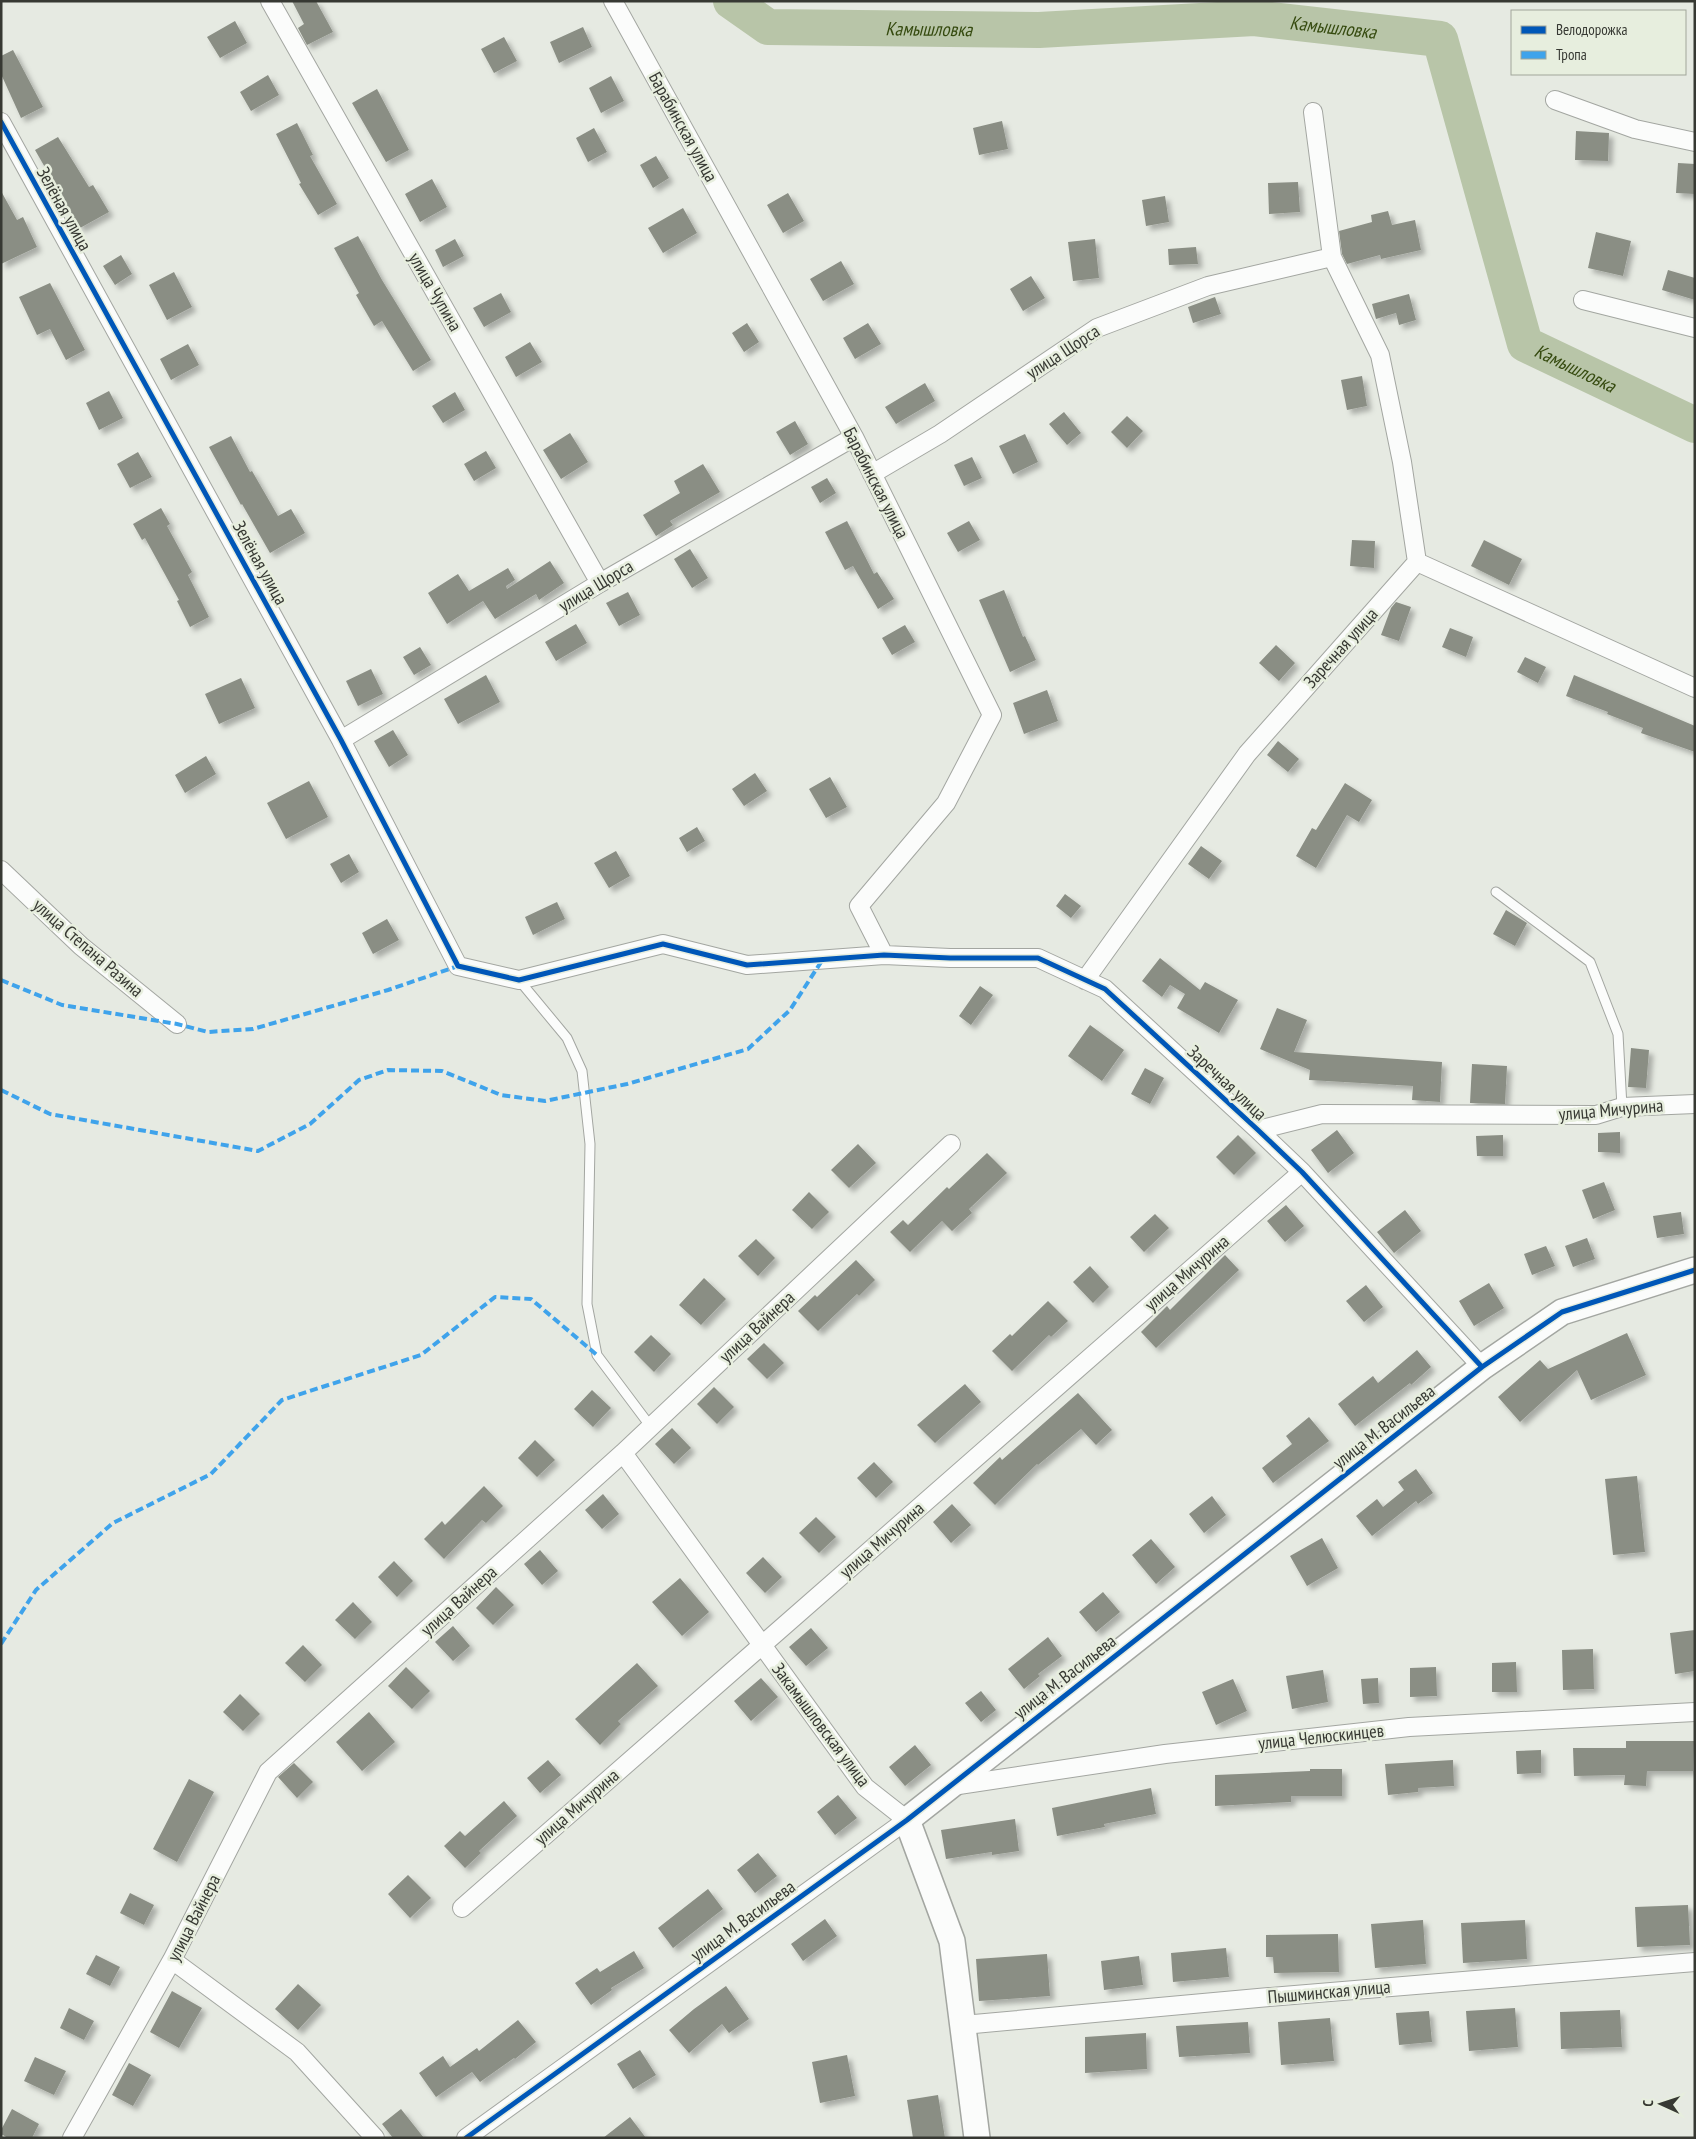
<svg xmlns="http://www.w3.org/2000/svg" width="1696" height="2139" viewBox="0 0 1696 2139" font-family="'PT Sans Narrow',sans-serif">
<style>
.lines{fill:none;stroke-linecap:round;stroke-linejoin:round}
.river{stroke:#b8c5a8;stroke-width:36}
.building{fill:#8a8e84;filter:url(#shadow)}
.lane-casing{stroke:#a3a6a1;stroke-width:11}
.street-casing{stroke:#a3a6a1;stroke-width:20}
.secondary-casing{stroke:#a3a6a1;stroke-width:28}
.lane{stroke:#fbfcfb;stroke-width:9}
.street{stroke:#fbfcfb;stroke-width:18}
.secondary{stroke:#fbfcfb;stroke-width:25}
.quiet{stroke:#3fa3eb;stroke-width:4;stroke-dasharray:8 4;stroke-linecap:butt}
.cycleway-casing{stroke:#e7eede;stroke-width:8}
.cycleway{stroke:#0057b8;stroke-width:5}
.labels{text-anchor:middle;stroke-width:5;stroke-linejoin:round;paint-order:stroke}
.street-label{font-size:18px;fill:#373933;stroke:#e7eede}
.water-label{font-size:19px;font-style:italic;fill:#364b10;stroke:#e7eede}
</style>
<defs>
<filter id="shadow"><feDropShadow dx="4.5" dy="4.5" stdDeviation="2.5" flood-color="#0004"/></filter>
</defs>
<rect width="100%" height="100%" fill="#e6eae2"/>
<g class="lines">
<path class="river" id="s1" d="M731,1L768,27L1039,30L1254,18L1440,39L1525,344L1695,425"/>
</g>
<path class="building" d="M292,1H316L333,32L307,45L298,28L304,24Z
M235,21L247,43L220,58L207,37Z
M583,27L592,47L559,63L550,42Z
M504,37L517,61L494,73L481,49Z
M13,50L43,107L21,118L1,74V56Z
M268,75L279,95L251,111L240,92Z
M611,76L624,101L601,113L589,88Z
M377,89L409,150L386,162L352,103Z
M1002,121L1008,149L979,155L973,128Z
M297,123L313,155L310,156L337,204L318,215L299,184L301,183L276,134Z
M594,128L607,152L588,162L576,138Z
M1576,131L1609,133L1608,161L1575,160Z
M58,137L89,187L93,185L109,212L80,228L35,150Z
M656,156L669,178L653,188L640,165Z
M1678,163L1695,164V194L1676,193Z
M432,179L447,207L420,222L405,194Z
M1298,182L1300,212L1269,214L1268,183Z
M1,191L17,220L23,217L37,247L1,264Z
M788,193L804,221L783,233L767,205Z
M1165,196L1169,222L1146,226L1142,200Z
M683,208L697,233L663,253L648,228Z
M1388,211L1392,225L1415,220L1421,250L1381,259L1380,255L1347,264L1342,254L1339,231L1372,222L1371,215Z
M1596,232L1631,241L1623,276L1588,268Z
M358,236L382,280L431,360L413,371L382,321L374,326L356,295L359,293L334,248Z
M455,239L464,256L443,267L435,250Z
M1095,239L1099,278L1073,281L1068,242Z
M1196,247L1198,264L1169,265L1168,249Z
M121,255L132,274L115,285L103,266Z
M841,261L854,284L823,301L810,279Z
M1668,270L1695,278V300L1662,290Z
M174,272L192,307L167,320L149,285Z
M1031,276L1045,298L1023,311L1010,289Z
M50,283L85,350L66,360L50,329L37,335L19,297Z
M501,293L511,312L484,327L473,308Z
M1409,294L1416,320L1399,325L1396,313L1376,319L1372,304Z
M1215,297L1221,314L1193,323L1188,307Z
M747,323L759,342L744,352L732,333Z
M868,323L881,344L855,359L843,338Z
M530,342L542,362L516,377L505,357Z
M188,344L199,365L171,380L160,359Z
M1362,376L1367,406L1347,410L1341,380Z
M925,383L935,401L896,424L885,407Z
M109,391L123,418L99,430L86,403Z
M455,392L465,410L443,423L432,406Z
M1064,412L1081,433L1067,445L1049,424Z
M1127,416L1143,431L1127,448L1111,432Z
M795,421L808,444L790,455L776,432Z
M570,433L588,462L561,479L543,450Z
M1025,434L1038,462L1013,474L999,446Z
M231,436L250,472L252,471L278,516L291,509L305,533L270,553L242,504L241,505L209,447Z
M486,451L496,468L474,481L464,464Z
M138,452L152,477L130,488L117,464Z
M972,457L982,478L964,486L954,465Z
M703,464L720,492L670,521L673,525L656,536L643,515L680,493L674,481Z
M827,478L836,493L820,503L811,487Z
M161,508L170,524L167,526L192,572L188,575L209,617L190,627L177,601L179,600L145,538L142,540L133,524Z
M847,521L874,574L877,572L894,599L878,609L853,566L845,570L825,532Z
M969,521L980,540L958,552L947,533Z
M1352,540L1375,541L1374,568L1350,566Z
M1484,540L1522,559L1509,585L1471,566Z
M690,549L708,578L692,588L674,559Z
M550,561L564,583L539,600L536,594L495,619L483,601L447,624L428,593L458,574L469,591L508,568L515,580L506,586L507,589Z
M1004,590L1023,637L1025,636L1036,660L1010,672L979,600Z
M628,592L640,615L619,626L606,603Z
M1396,602L1411,607L1399,641L1381,635L1391,608Z
M576,624L587,643L556,661L545,642Z
M905,625L915,642L892,655L882,638Z
M1450,628L1473,637L1466,657L1442,647Z
M1276,645L1295,663L1279,681L1259,663Z
M420,647L431,665L414,675L403,657Z
M1525,657L1546,667L1538,683L1517,672Z
M371,669L383,694L358,706L346,681Z
M486,675L500,702L458,724L444,699Z
M1574,675L1695,726V752L1641,733L1643,728L1607,714L1608,712L1566,696Z
M241,678L255,708L219,724L205,694Z
M1047,690L1058,721L1024,734L1013,703Z
M393,730L408,755L389,767L374,741Z
M1278,741L1299,759L1288,772L1267,755Z
M206,756L216,774L185,793L175,775Z
M755,773L767,791L744,806L732,789Z
M830,777L847,807L826,818L809,789Z
M309,781L328,817L286,839L267,803Z
M1345,783L1372,800L1359,822L1347,815L1316,868L1296,856L1312,828L1316,830Z
M697,827L705,841L687,852L679,838Z
M1201,846L1222,861L1209,879L1188,864Z
M616,851L630,876L609,888L594,863Z
M349,854L359,872L341,883L330,864Z
M1065,894L1081,906L1071,918L1056,906Z
M557,902L565,919L533,935L525,917Z
M1506,910L1527,923L1515,946L1493,934Z
M387,919L399,940L373,954L362,933Z
M1160,958L1200,990L1205,982L1238,1000L1219,1033L1177,1008L1185,994L1170,985L1162,997L1142,981Z
M980,986L993,995L971,1025L959,1016Z
M1277,1008L1307,1020L1294,1052L1442,1062L1440,1102L1412,1100L1413,1086L1309,1080L1310,1070L1260,1049Z
M1090,1025L1124,1050L1102,1081L1068,1056Z
M1631,1048L1649,1050L1646,1088L1628,1087Z
M1472,1064L1507,1066L1505,1104L1470,1103Z
M1145,1068L1164,1078L1150,1104L1131,1094Z
M1337,1130L1354,1153L1328,1173L1311,1150Z
M1620,1132V1153L1598,1152V1133Z
M1238,1135L1256,1153L1234,1175L1216,1157Z
M1503,1135V1156H1477L1476,1136Z
M858,1144L876,1163L849,1188L831,1170Z
M987,1153L1007,1173L969,1209L972,1213L952,1231L942,1221L910,1252L890,1232L903,1220L908,1225L947,1187L949,1189Z
M1604,1182L1615,1210L1593,1219L1582,1190Z
M809,1192L829,1212L812,1229L792,1210Z
M1286,1205L1304,1226L1285,1242L1267,1221Z
M1405,1210L1421,1231L1394,1253L1377,1232Z
M1681,1212L1684,1234L1657,1238L1653,1216Z
M1155,1214L1169,1228L1144,1252L1130,1237Z
M1587,1238L1595,1259L1573,1267L1565,1246Z
M756,1239L775,1258L758,1276L738,1256Z
M1546,1246L1555,1266L1532,1275L1524,1254Z
M1225,1255L1239,1270L1156,1348L1141,1332L1167,1306L1170,1310Z
M856,1260L875,1280L859,1296L857,1294L818,1331L798,1311L815,1295L817,1297Z
M1090,1266L1109,1287L1093,1303L1073,1282Z
M704,1278L726,1299L701,1325L679,1305Z
M1489,1283L1504,1308L1474,1326L1459,1301Z
M1366,1285L1383,1307L1364,1322L1346,1301Z
M1048,1301L1068,1321L1051,1337L1049,1335L1012,1371L992,1351L1010,1334L1012,1336Z
M1627,1333L1646,1375L1591,1400L1577,1370L1520,1422L1498,1397L1540,1360L1548,1369Z
M651,1335L671,1354L654,1372L634,1352Z
M764,1343L784,1363L767,1379L747,1359Z
M1417,1350L1431,1367L1411,1385L1410,1383L1355,1426L1338,1404L1373,1376L1378,1383Z
M965,1384L981,1402L935,1443L917,1425Z
M714,1387L734,1407L717,1424L697,1404Z
M592,1390L611,1408L593,1427L574,1409Z
M1078,1393L1112,1430L1096,1445L1081,1429L1038,1465L1037,1464L995,1505L973,1483L1000,1457L1002,1460Z
M1309,1417L1329,1441L1273,1483L1262,1468L1292,1444L1286,1436Z
M672,1428L691,1448L674,1464L655,1444Z
M535,1440L555,1460L537,1477L518,1458Z
M874,1462L893,1482L876,1498L857,1478Z
M1416,1469L1433,1493L1418,1504L1416,1501L1372,1536L1356,1516L1377,1499L1383,1507L1404,1490L1398,1482Z
M1637,1476L1645,1552L1613,1555L1605,1479Z
M484,1486L503,1506L486,1523L482,1520L444,1559L424,1539L442,1521L445,1525Z
M603,1494L619,1514L602,1529L585,1510Z
M1212,1496L1226,1515L1204,1533L1189,1514Z
M952,1504L971,1525L951,1543L933,1522Z
M816,1517L836,1537L819,1553L799,1533Z
M1322,1538L1338,1568L1307,1586L1290,1556Z
M1151,1539L1175,1567L1156,1584L1132,1555Z
M540,1550L558,1571L542,1585L524,1564Z
M763,1557L782,1577L765,1593L746,1573Z
M394,1561L413,1581L397,1597L378,1577Z
M680,1578L709,1612L682,1636L652,1602Z
M496,1587L514,1605L493,1625L476,1608Z
M1103,1592L1120,1612L1096,1632L1079,1612Z
M353,1602L372,1622L355,1639L335,1620Z
M453,1626L470,1646L453,1661L435,1642Z
M811,1628L828,1648L806,1666L789,1647Z
M1695,1630V1671L1675,1674L1670,1633Z
M1048,1637L1062,1656L1038,1674L1040,1676L1024,1689L1008,1669Z
M303,1645L322,1665L305,1682L285,1663Z
M1593,1649L1594,1689L1563,1690L1562,1650Z
M1516,1662L1517,1692H1492V1663Z
M637,1663L658,1686L618,1721L621,1724L600,1745L575,1719Z
M406,1667L430,1691L412,1709L388,1686Z
M1436,1667L1437,1696L1410,1697V1668Z
M1323,1670L1328,1702L1292,1709L1286,1676Z
M761,1678L778,1697L751,1721L734,1701Z
M1378,1678L1379,1703L1363,1704L1361,1679Z
M1233,1679L1247,1711L1216,1725L1202,1692Z
M981,1691L996,1710L981,1722L965,1703Z
M240,1694L260,1714L243,1731L223,1712Z
M369,1712L395,1742L362,1771L336,1742Z
M1626,1741H1694L1693,1771H1647L1646,1786L1624,1785L1625,1775L1574,1776L1573,1748H1626Z
M915,1745L931,1765L905,1786L889,1767Z
M1541,1750V1773L1517,1774L1516,1751Z
M548,1760L561,1775L540,1793L527,1778Z
M1453,1760L1454,1786L1418,1788V1792L1388,1795L1385,1764Z
M294,1763L313,1782L297,1798L278,1777Z
M1310,1769H1342V1796H1291V1802L1215,1806V1775L1310,1771Z
M189,1779L214,1792L177,1862L153,1849Z
M1151,1788L1156,1814L1104,1824L1105,1827L1057,1836L1052,1808Z
M838,1795L857,1818L835,1835L817,1812Z
M504,1801L517,1816L479,1851L481,1853L465,1868L444,1846L460,1831L465,1836Z
M1015,1819L1019,1851L992,1855V1852L946,1859L941,1830Z
M758,1853L777,1876L755,1893L737,1870Z
M408,1875L431,1898L410,1918L388,1894Z
M708,1889L723,1909L673,1948L658,1928Z
M130,1893L154,1905L144,1925L120,1913Z
M1688,1905L1690,1945L1637,1947L1635,1907Z
M825,1919L837,1936L803,1961L791,1944Z
M1423,1920L1426,1964L1375,1968L1371,1924Z
M1525,1920L1527,1959L1463,1963L1461,1923Z
M1338,1934L1339,1972L1274,1973L1273,1957H1266V1935Z
M1226,1948L1229,1977L1173,1982L1171,1953Z
M634,1951L644,1968L611,1988L612,1990L591,2005L575,1983L597,1968L600,1972Z
M1047,1954L1050,1996L979,2001L976,1959Z
M96,1955L120,1967L110,1986L86,1974Z
M1139,1956L1143,1985L1104,1990L1101,1961Z
M298,1984L321,2005L298,2030L275,2009Z
M726,1986L749,2019L729,2033L722,2024L689,2053L669,2030L694,2009Z
M172,1991L202,2008L179,2048L150,2032Z
M69,2008L94,2021L84,2040L60,2028Z
M1515,2008L1518,2047L1469,2051L1466,2011Z
M1620,2010L1622,2047L1561,2049L1560,2012Z
M1429,2011L1432,2042L1399,2045L1396,2013Z
M1330,2018L1334,2061L1281,2065L1278,2022Z
M518,2020L536,2042L515,2059L514,2058L480,2082L472,2072L436,2097L419,2073L443,2056L450,2067L477,2048L479,2051Z
M1248,2022L1250,2053L1179,2057L1176,2026Z
M1146,2033L1147,2069L1085,2073V2037Z
M640,2050L656,2075L633,2089L617,2064Z
M847,2055L855,2096L820,2103L812,2062Z
M35,2057L66,2071L54,2095L24,2081Z
M129,2063L151,2075L133,2106L112,2095Z
M938,2095L945,2138H913L907,2100Z
M12,2109L39,2124L32,2138H8L1,2134V2130Z
M401,2109L424,2138H393L382,2124Z
M630,2117L646,2138H603Z"/>
<g class="lines">
<g class="lane-casing">
<path id="lane" d="M1496,892L1590,962L1618,1034L1622,1107
M519,980L567,1038L582,1071L590,1144L587,1304L597,1355L651,1427"/>
</g>
<g class="street-casing">
<path id="street" d="M270,1L600,583
M613,1L854,437L992,715L946,803L859,906L884,955
M1555,100L1635,129L1695,142
M1313,112L1332,257L1380,355L1402,462L1417,562
M1,122L341,740L458,966L519,980L663,944L747,965L884,955L950,958H1038L1105,989L1258,1130L1302,1172L1482,1367
M1583,300L1695,328
M872,474L940,434L1097,328L1208,286L1332,257
M341,740L600,583L854,437
M1,870L81,946L177,1024
M1085,980L1247,754L1417,562L1695,688
M1258,1130L1322,1114L1596,1115L1622,1107L1695,1104
M952,1786L1165,1754L1409,1727L1695,1712
M462,1908L1302,1172
M172,1960L297,2052L375,2138
M963,2025L1269,1997L1695,1962
M72,2138L172,1960L268,1772L623,1453L951,1144
M466,2138L907,1820L865,1787L623,1453"/>
</g>
<g class="secondary-casing">
<path id="secondary" d="M977,2138L952,1941L907,1820L1482,1367L1562,1312L1695,1270"/>
</g>
<use href="#lane" class="lane"/>
<use href="#street" class="street"/>
<use href="#secondary" class="secondary"/>
<path class="quiet" d="M1,980L62,1005L177,1024L208,1032L253,1029L388,990L458,966
M1,1090L50,1114L258,1151L310,1124L359,1080L388,1070L442,1071L501,1095L545,1101L627,1084L748,1049L790,1010L823,959
M1,1644L36,1590L113,1523L211,1474L282,1400L421,1355L495,1297L531,1299L597,1355"/>
<g class="cycleway-casing">
<path id="cycleway" d="M1,122L341,740L458,966L519,980L663,944L747,965L884,955L950,958H1038L1105,989L1258,1130L1302,1172L1482,1367
M466,2138L907,1820L1482,1367L1562,1312L1695,1270"/>
</g>
<use href="#cycleway" class="cycleway"/>
</g>
<g class="labels">
<g class="street-label">
<text transform="translate(683 127) rotate(61)" y="6">Барабинская улица</text>
<text transform="translate(64 209) rotate(61)" y="6">Зелёная улица</text>
<text transform="translate(435 292) rotate(60)" y="6">улица Чупина</text>
<text transform="translate(1063 352) rotate(-33)" y="6">улица Щорса</text>
<text transform="translate(876 483) rotate(63)" y="6">Барабинская улица</text>
<text transform="translate(260 563) rotate(61)" y="6">Зелёная улица</text>
<text transform="translate(596 586) rotate(-31)" y="6">улица Щорса</text>
<text transform="translate(1341 648) rotate(-48)" y="6">Заречная улица</text>
<text transform="translate(88 948) rotate(41)" y="6">улица Степана Разина</text>
<text transform="translate(1227 1083) rotate(43)" y="6">Заречная улица</text>
<text transform="translate(1611 1110) rotate(-5)" y="6">улица Мичурина</text>
<text transform="translate(1187 1273) rotate(-41)" y="6">улица Мичурина</text>
<text transform="translate(757 1327) rotate(-43)" y="6">улица Вайнера</text>
<text transform="translate(1384 1427) rotate(-38)" y="6">улица М. Васильева</text>
<text transform="translate(882 1540) rotate(-41)" y="6">улица Мичурина</text>
<text transform="translate(459 1601) rotate(-42)" y="6">улица Вайнера</text>
<text transform="translate(1065 1677) rotate(-38)" y="6">улица М. Васильева</text>
<text transform="translate(821 1725) rotate(53)" y="6">Закамышловская улица</text>
<text transform="translate(1321 1737) rotate(-6)" y="6">улица Челюскинцев</text>
<text transform="translate(577 1807) rotate(-41)" y="6">улица Мичурина</text>
<text transform="translate(194 1918) rotate(-63)" y="6">улица Вайнера</text>
<text transform="translate(743 1921) rotate(-36)" y="6">улица М. Васильева</text>
<text transform="translate(1329 1992) rotate(-5)" y="6">Пышминская улица</text>
</g>
<g class="water-label">
<text dy="7" stroke="none"><textPath href="#s1" startOffset="611">Камышловка</textPath></text>
<text dy="7" stroke="none"><textPath href="#s1" startOffset="206">Камышловка</textPath></text>
<text dy="7" stroke="none"><textPath href="#s1" startOffset="1091">Камышловка</textPath></text>
</g>
</g>
<rect width="1696" height="2139" fill="none" stroke="#373933" stroke-width="5"/>
<rect x="1511" y="10" width="175" height="65" fill="#e7eede" stroke="#a1a69a"/>
<rect x="1521" y="26" width="25" height="8" fill="#0057b8" stroke="#a1a69a"/>
<text x="1556" y="35" font-size="15" fill="#373933">Велодорожка</text>
<rect x="1521" y="51" width="25" height="8" fill="#3fa3eb" stroke="#a1a69a"/>
<text x="1556" y="60" font-size="15" fill="#373933">Тропа</text>
<g transform="translate(1661 2104) rotate(273)" stroke="#e7eede" stroke-width="4" paint-order="stroke">
<path d="M0-4L9 19L0 12L-9 19Z" fill="#373933"/>
<text y="-8" font-size="14" font-weight="bold" text-anchor="middle" fill="#373933">С</text>
</g>
</svg>
